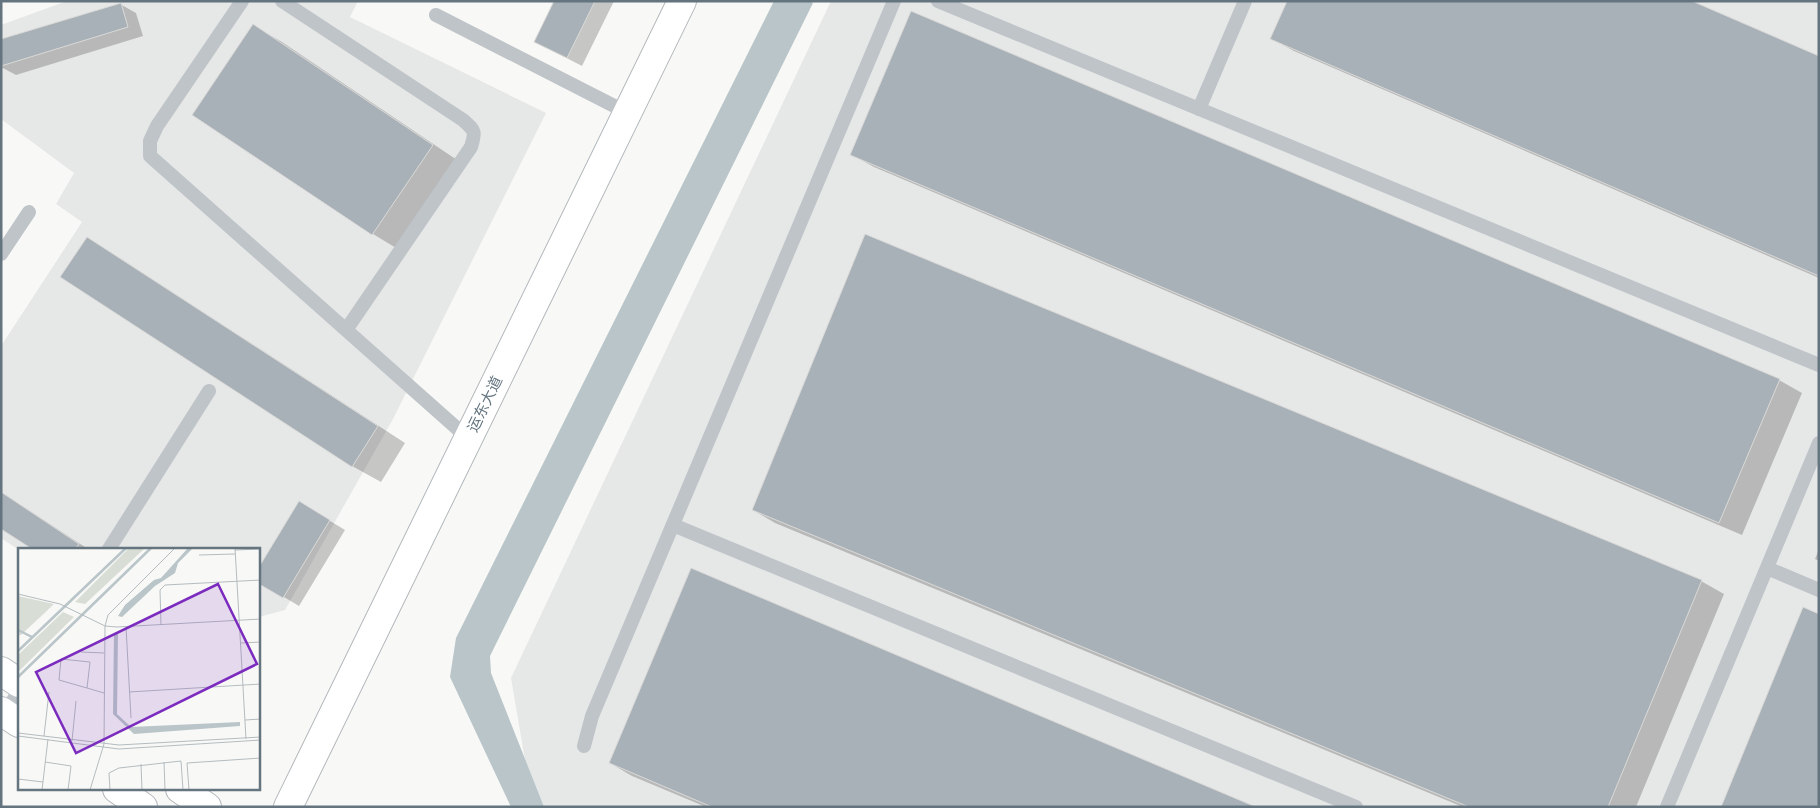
<svg xmlns="http://www.w3.org/2000/svg" width="1820" height="808" viewBox="0 0 1820 808" font-family="'Fira Sans Condensed','Noto Sans SC',sans-serif">
<style>
.built{fill:#e6e7e7}
.water{fill:#b9c5c9}
.shadow{fill:#0003}
.building{fill:#a8b1b7;stroke:#dadad8}
.lines{fill:none;stroke-linecap:round;stroke-linejoin:round}
.secondary-casing{stroke:#b2b8bc;stroke-width:30}
.lane{stroke:#bfc4c8;stroke-width:14}
.secondary{stroke:#fff;stroke-width:28}
.labels{text-anchor:middle;stroke-width:5;stroke-linejoin:round;paint-order:stroke}
.street-label{font-size:15px;fill:#647580;stroke:#fff}
.inset-river{fill:none;stroke:#b9c5c9;stroke-width:2.5}
.inset-road{fill:none;stroke:#b4bcc0;stroke-width:1}
.view{fill:#7b2cbf;fill-opacity:0.15;stroke:#7b2cbf;stroke-width:2.5}
.inset-edge{fill:none;stroke:#647580;stroke-width:2.5}
</style>
<rect width="100%" height="100%" fill="#f8f8f6"/>
<path class="built" d="M67,1H358L350,17L546,113L393,419L285,610L259,617V549L19,550L1,538V346L82,222L56,204L74,173L1,119V25Z
M831,1H1819V807H533L511,678Z"/>
<path class="water" d="M774,1H809L813,3L490,656L491,673L544,807H511L450,677L456,638Z"/>
<path class="shadow" d="M556,1H614L582,66L551,50Z
M120,4L136,13L143,36L16,75L1,67V41Z
M912,13L1779,380L1802,393L1742,535L874,167L852,155Z
M254,26L282,42L460,162L401,251L373,234L194,115Z
M1272,39L1819,57V278L1294,51Z
M87,238L115,255L405,443L381,482L352,466Z
M1,492L88,549H35L1,527Z
M299,502L345,530L299,606L259,582V570Z
M753,510L1701,581L1724,594L1636,807H1463L775,523Z
M1819,549V561L1815,559Z
M610,763L1253,807H706L632,776Z"/>
<path class="building" d="M554,1H595L567,58L534,42Z
M1287,1H1692L1819,56V276L1270,39Z
M121,3L128,27L1,66V39Z
M911,11L1780,379L1719,523L850,155Z
M253,24L433,145L372,235L192,115Z
M865,234L1702,580L1608,807H1469L752,510Z
M87,237L378,426L352,467L60,277Z
M1,492L79,544L75,549H32L1,529Z
M299,501L330,520L283,598L259,584V567Z
M691,568L1256,807H712L609,763Z
M1803,607L1819,614V807H1721Z"/>
<g class="lines">
<g class="secondary-casing">
<path id="secondary" d="M1,671L19,683
M1,711L19,723
M117,789L143,807
M180,789L207,807
M288,807L682,1"/>
</g>
<path class="lane" d="M242,1L157,126L150,141V156L469,439
M282,1L463,120C475,131 476,131 471,147L346,330
M938,1L1819,365
M436,15L628,113
M1199,109L1245,1
M1,254L29,212
M673,525L1356,807
M109,549L209,391
M1767,568L1819,590
M5,713L19,691
M584,746L592,716L894,1
M1667,807L1819,443"/>
<use href="#secondary" class="secondary"/>
</g>
<g class="labels">
<g class="street-label">
<text transform="translate(485 404) rotate(-64)" y="5">运东大道</text>
</g>
</g>
<g transform="translate(18 548)">
<rect width="242" height="242" fill="#f8f8f6"/>
<path d="M111,0H127L67,56L57,54ZM0,48L36,56L3,87H0ZM45,64L56,69L0,124V107Z" fill="#d8ddd5"/>
<path d="M170,0H175L160,15L157,25L137,38L104,69L100,68L107,57L136,32L143,30ZM96,85H100L99,166L113,179L222,174V178L116,186L95,166Z" fill="#b9c5c9"/>
<path class="inset-river" d="M0,82L14,89M0,103L108,0M0,129L133,0"/>
<path class="inset-road" d="M217,0L228,191M217,2L243,1M181,7L217,6M0,46L42,56L87,78L99,79L243,71M143,77L142,42L147,37L243,32M108,79L113,170M222,95L243,94M63,104L86,105M69,140L72,114L43,111L41,132L69,140L86,145M111,144L243,136M227,172L243,171M0,185L101,197L243,189M0,188L101,201L243,192M26,188L31,144M54,193L58,153M27,214L53,218L50,242M146,214L147,242M123,216L124,242M0,231L25,234M24,242L30,191M72,242L86,196L87,78L90,67L157,0M92,242L91,225L101,220L163,213L165,242M171,242L169,215L243,210"/>
<path class="view" d="M200,36L239,116L58,205L18,124Z"/>
<rect width="242" height="242" class="inset-edge"/>
</g>
<rect width="1820" height="808" fill="none" stroke="#647580" stroke-width="5"/>
</svg>
